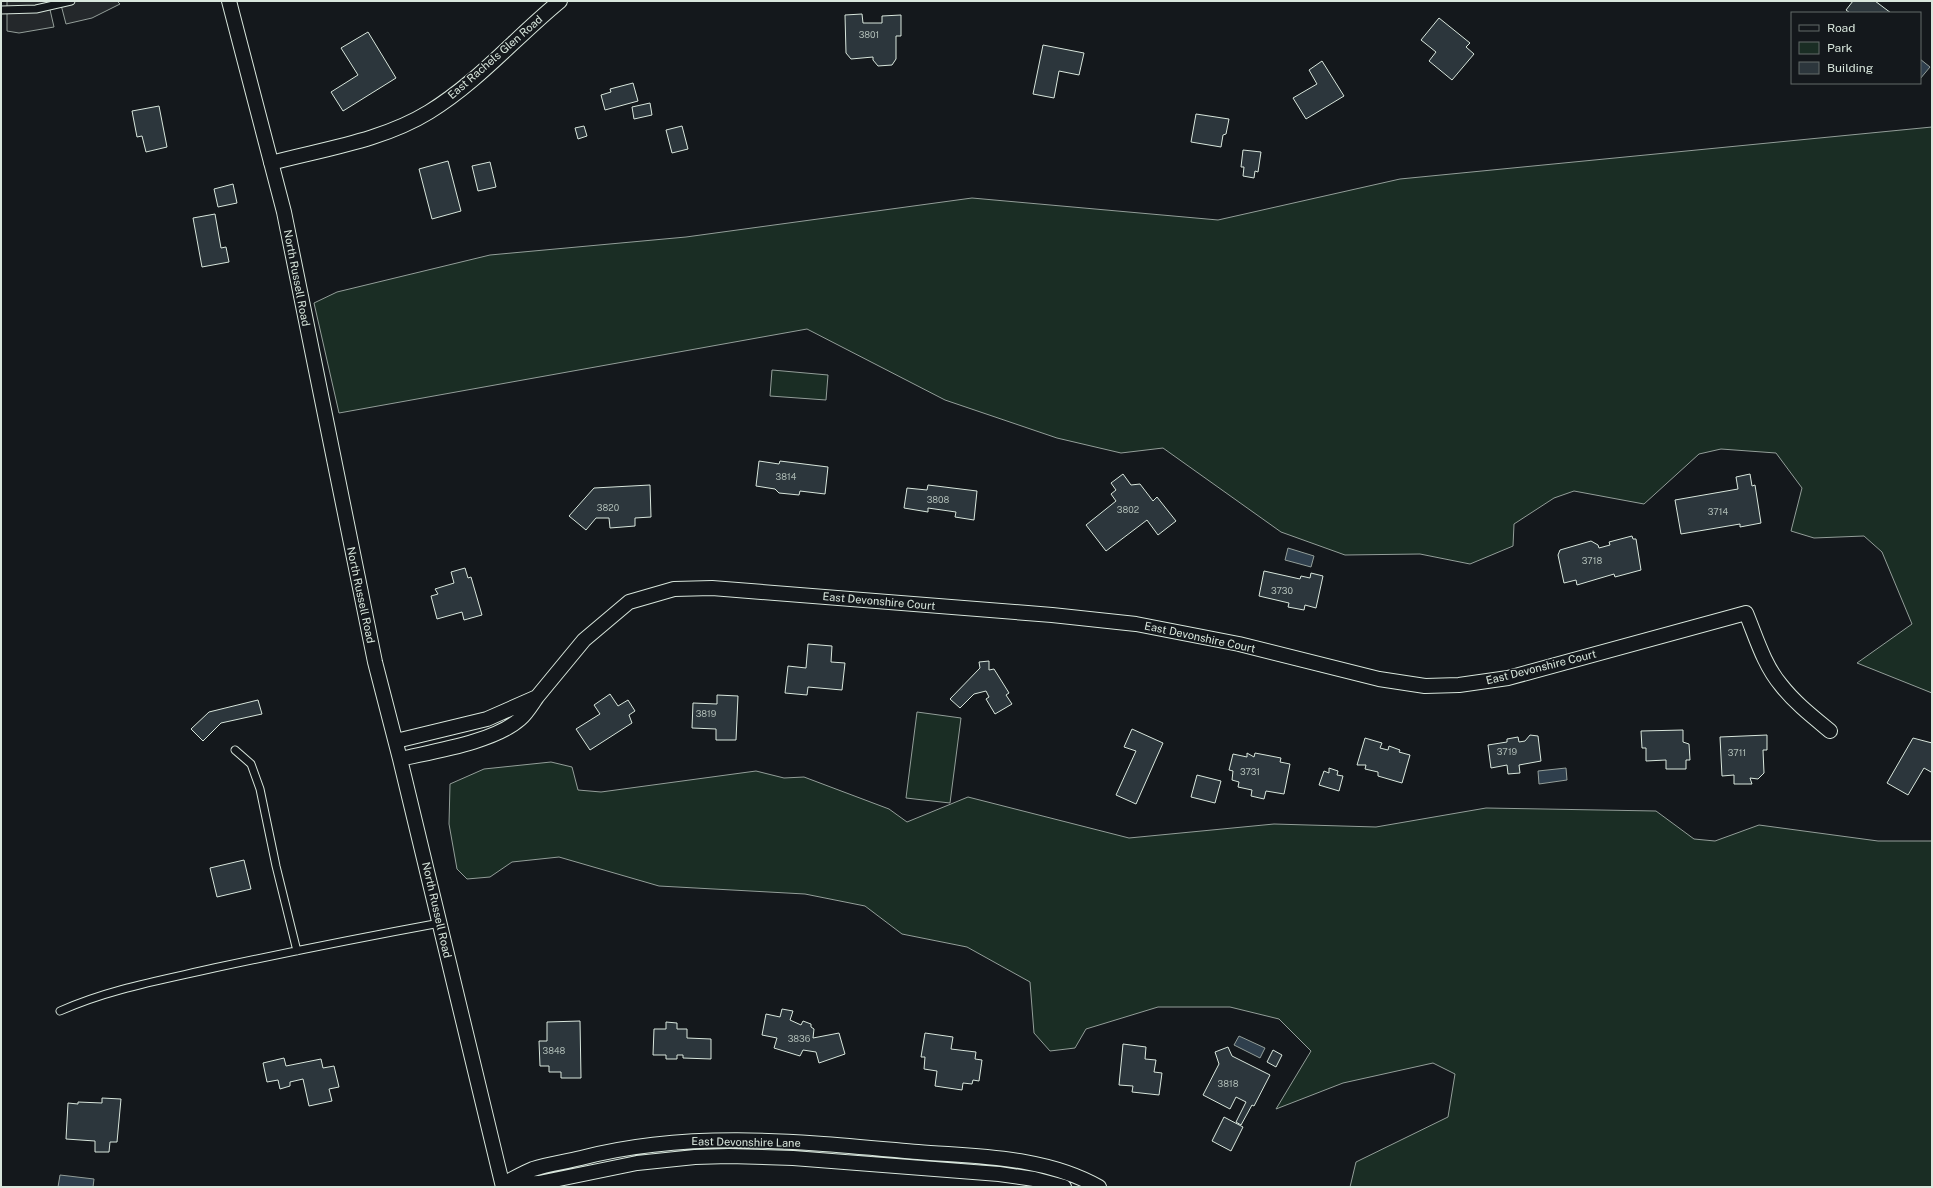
<svg xmlns="http://www.w3.org/2000/svg" width="1933" height="1188" viewBox="0 0 1933 1188" font-family="'Public Sans',sans-serif">
<style>
.green{fill:#1a2d24;stroke:#939e99}
.parking{fill:#24282b;stroke:#939e99}
.water{fill:#2f3f4d;stroke:#939e99}
.building{fill:#2c363c;stroke:#d8e6dc}
.lines{fill:none;stroke-linecap:round;stroke-linejoin:round}
.lane-casing{stroke:#d8e6dc;stroke-width:9}
.street-casing{stroke:#d8e6dc;stroke-width:16}
.lane{stroke:#14181c;stroke-width:7}
.street{stroke:#14181c;stroke-width:14}
.labels{text-anchor:middle;stroke-width:3;stroke-linejoin:round;paint-order:stroke}
.number-label{font-size:9px;fill:#adbab4}
.street-label{font-size:11px;fill:#d8e6dc;stroke:#14181c}
</style>
<rect width="100%" height="100%" fill="#14181c"/>
<path class="green" d="M1932,127V693L1857,663L1912,624L1882,552L1864,536L1814,538L1791,531L1802,488L1776,453L1721,449L1699,454L1644,504L1574,491L1554,498L1514,524L1513,546L1470,564L1420,554L1345,555L1281,532L1163,448L1121,453L1057,438L945,400L807,329L339,413L314,303L337,292L490,255L686,237L972,198L1218,220L1400,179Z
M772,370L828,375L826,400L770,396Z
M917,712L961,718L950,803L906,798Z
M551,762L572,767L578,790L601,792L756,771L784,778L804,777L889,809L907,822L968,797L1129,838L1274,824L1376,827L1486,808L1656,811L1694,839L1715,841L1759,825L1878,841H1932V1187H1350L1356,1162L1448,1117L1455,1074L1433,1063L1343,1083L1276,1109L1311,1051L1279,1019L1230,1007H1158L1086,1029L1075,1048L1050,1051L1034,1033L1030,982L967,947L902,934L865,906L805,894L659,886L559,857L512,862L490,877L467,879L457,869L449,824L450,784L484,769Z"/>
<path class="parking" d="M7,1H48L54,27L19,33L7,31Z
M60,1H117L120,4L92,18L66,24Z"/>
<path class="water" d="M1920,59L1930,67L1920,79Z
M1288,548L1314,556L1311,567L1285,560Z
M1566,768L1567,780L1539,784L1538,771Z
M1239,1036L1265,1048L1260,1058L1234,1045Z
M60,1175L94,1179L93,1187H58Z"/>
<path class="building" d="M1853,1H1875L1891,13H1850L1846,10Z
M862,14L863,23H882V16L901,15V36H896V59L892,65L878,66L873,60V57L851,59L846,53L845,15Z
M1439,18L1470,43L1466,47L1474,54L1452,80L1429,61L1436,52L1421,40Z
M368,32L396,78L343,111L331,92L358,75L341,48Z
M1043,45L1084,53L1079,75L1059,71L1054,98L1033,94Z
M1322,61L1344,96L1306,119L1293,98L1317,84L1309,70Z
M633,83L638,101L605,110L601,95L611,92L610,89Z
M650,103L652,115L634,119L632,107Z
M159,106L167,147L146,152L142,136L137,137L132,111Z
M1196,114L1229,119L1226,134L1223,135L1221,147L1191,142Z
M584,126L587,136L578,139L575,128Z
M682,126L688,149L672,153L666,130Z
M1243,150L1261,152L1258,172L1255,171L1254,178L1243,176L1244,167H1241Z
M448,161L461,211L432,219L419,169Z
M490,162L496,187L478,191L472,166Z
M233,184L237,203L218,207L214,189Z
M215,214L221,248L226,247L229,262L202,267L193,218Z
M759,461L779,464L780,461L828,467L825,494L800,491L799,495L779,493L775,489L756,486Z
M1123,474L1131,485L1140,484L1153,501L1157,497L1176,521L1158,535L1147,520L1106,551L1086,525L1116,501L1111,494L1116,490L1111,483Z
M1750,474L1752,486L1755,485L1761,523L1740,527V524L1681,534L1675,500L1738,489L1736,477Z
M650,485L651,517L635,518V526L610,528L609,518H596L586,530L569,516L594,488Z
M928,485L977,491L974,520L955,517L956,512L928,508V512L904,508L907,488L927,490Z
M1632,536L1633,539H1636L1641,570L1615,577L1614,574L1577,585L1576,580L1564,583L1558,555L1560,550L1591,541L1598,545L1599,548L1610,545L1609,542Z
M465,568L468,578L471,577L482,615L464,620L462,612L437,619L431,596L438,594L435,589L454,583L451,572Z
M1264,571L1300,579L1301,576L1310,578L1311,573L1323,576L1316,608L1305,605L1304,610L1288,607L1289,603L1259,596Z
M808,644L832,646L831,662L845,663L842,690L808,687L807,695L785,693L788,666L806,668Z
M989,661V670L994,669L1009,693L1006,695L1012,704L995,714L986,699L989,697L986,691L974,694L960,708L950,699L980,668L979,662Z
M610,694L618,706L628,700L635,711L629,715L632,723L590,750L576,729L600,714L594,705Z
M717,695L738,696L736,740H716V729L692,728L693,703L717,704Z
M258,700L262,714L221,723L203,741L191,729L209,712Z
M1132,729L1163,743L1136,804L1116,795L1136,751L1124,747Z
M1683,730V742L1689,744L1690,760H1686V769H1666V760L1646,761V748H1642L1641,731Z
M1530,735L1538,736L1541,761L1519,765L1520,773L1508,774L1507,765L1491,768L1488,745L1507,742V739L1518,737L1519,742L1525,741Z
M1767,735V750H1763L1764,773L1758,779L1750,778L1752,784H1734V775L1722,776L1720,737Z
M1365,738L1382,743L1380,748L1388,750L1389,746L1400,750L1399,752L1410,755L1402,783L1378,776V772L1365,769L1366,765H1357Z
M1913,738L1932,743V771L1931,772L1924,768L1908,795L1887,783Z
M1247,753L1254,757L1255,753L1281,758L1280,762L1290,764L1284,794L1266,791L1264,799L1251,796L1252,790L1238,787L1239,782L1232,780L1233,771L1229,770L1233,754L1247,757Z
M1329,768L1338,771L1337,775L1343,776L1339,791L1319,785L1324,771L1329,773Z
M1197,775L1221,781L1215,803L1191,797Z
M244,860L251,889L217,897L210,868Z
M782,1009L793,1011L790,1020L801,1025L803,1021L811,1024V1027L814,1029L813,1038L839,1033L845,1054L819,1063L816,1052L803,1050L800,1056L774,1048L777,1038L762,1035L766,1014L780,1017Z
M580,1021L581,1078H561V1072H549V1066H540L539,1041H547V1022Z
M666,1022L677,1023V1029H687V1038L711,1039V1059L683,1058V1055H677V1059H666V1055H653L654,1029H666Z
M925,1033L953,1037L951,1049L976,1052L975,1059L982,1060L979,1081L973,1080L972,1084L963,1083L962,1090L935,1086L937,1071L924,1069L925,1057H921Z
M1123,1044L1146,1047L1145,1059L1156,1060L1154,1072L1162,1073L1159,1095L1132,1092L1133,1086L1119,1085Z
M1228,1047L1232,1056L1270,1075L1254,1106L1252,1105L1241,1125L1236,1122L1246,1102L1236,1097L1230,1109L1203,1095L1219,1064L1215,1052Z
M1273,1050L1282,1055L1276,1067L1267,1062Z
M284,1058L286,1066L321,1059L323,1068L334,1066L339,1087L329,1089L332,1101L309,1106L303,1079L290,1082V1086L280,1089L278,1080L267,1082L263,1063Z
M102,1098L121,1099L117,1142H110L109,1152H95V1141L66,1139L68,1103L78,1104V1102L102,1103Z
M1224,1117L1243,1127L1231,1151L1212,1141Z"/>
<g class="lines">
<g class="lane-casing">
<path id="lane" d="M1,10L36,9L71,1
M235,750L251,764L260,789L276,866L297,951
M60,1011C109,989 162,980 214,968C289,952 364,937 440,923"/>
</g>
<g class="street-casing">
<path id="street" d="M229,1L284,212L375,662L400,759L503,1187
M271,163C323,149 382,141 429,112C478,82 516,37 560,1
M537,697L584,640L629,602L674,589L712,588L1052,615L1136,624L1239,644L1379,679L1425,686L1459,685L1508,678L1746,613C1756,637 1764,665 1781,685C1795,703 1813,717 1830,731
M396,741L487,719L537,697C532,704 527,713 520,719C494,742 435,751 400,759
M503,1184C513,1179 523,1173 533,1169C548,1164 565,1162 581,1158C692,1129 805,1142 918,1152C979,1157 1044,1156 1099,1187
M509,1184L539,1183L637,1163L695,1157L729,1156L793,1158L999,1174L1034,1179L1064,1187"/>
</g>
<use href="#lane" class="lane"/>
<use href="#street" class="street"/>
</g>
<g class="labels">
<g class="number-label">
<text x="869" y="38">3801</text>
<text x="786" y="480">3814</text>
<text x="938" y="503">3808</text>
<text x="608" y="511">3820</text>
<text x="1128" y="513">3802</text>
<text x="1718" y="515">3714</text>
<text x="1592" y="564">3718</text>
<text x="1282" y="594">3730</text>
<text x="706" y="717">3819</text>
<text x="1507" y="755">3719</text>
<text x="1737" y="756">3711</text>
<text x="1250" y="775">3731</text>
<text x="799" y="1042">3836</text>
<text x="554" y="1054">3848</text>
<text x="1228" y="1087">3818</text>
</g>
<g class="street-label">
<text transform="translate(495 57) rotate(-41)" y="4">East Rachels Glen Road</text>
<text transform="translate(297 278) rotate(79)" y="4">North Russell Road</text>
<text transform="translate(361 595) rotate(78)" y="4">North Russell Road</text>
<text transform="translate(879 601) rotate(5)" y="4">East Devonshire Court</text>
<text transform="translate(1200 637) rotate(12)" y="4">East Devonshire Court</text>
<text transform="translate(1541 667) rotate(-14)" y="4">East Devonshire Court</text>
<text transform="translate(437 910) rotate(77)" y="4">North Russell Road</text>
<text transform="translate(746 1142) rotate(1)" y="4">East Devonshire Lane</text>
</g>
</g>
<rect width="1933" height="1188" fill="none" stroke="#d8e6dc" stroke-width="4"/>
<rect x="1791" y="12" width="130" height="72" fill="#14181c" stroke="#626a69"/>
<rect x="1799" y="25" width="20" height="6" fill="#14181c" stroke="#626a69"/>
<text x="1827" y="32" font-size="12" fill="#d8e6dc">Road</text>
<rect x="1799" y="42" width="20" height="12" fill="#1a2d24" stroke="#626a69"/>
<text x="1827" y="52" font-size="12" fill="#d8e6dc">Park</text>
<rect x="1799" y="62" width="20" height="12" fill="#2c363c" stroke="#626a69"/>
<text x="1827" y="72" font-size="12" fill="#d8e6dc">Building</text>
</svg>
